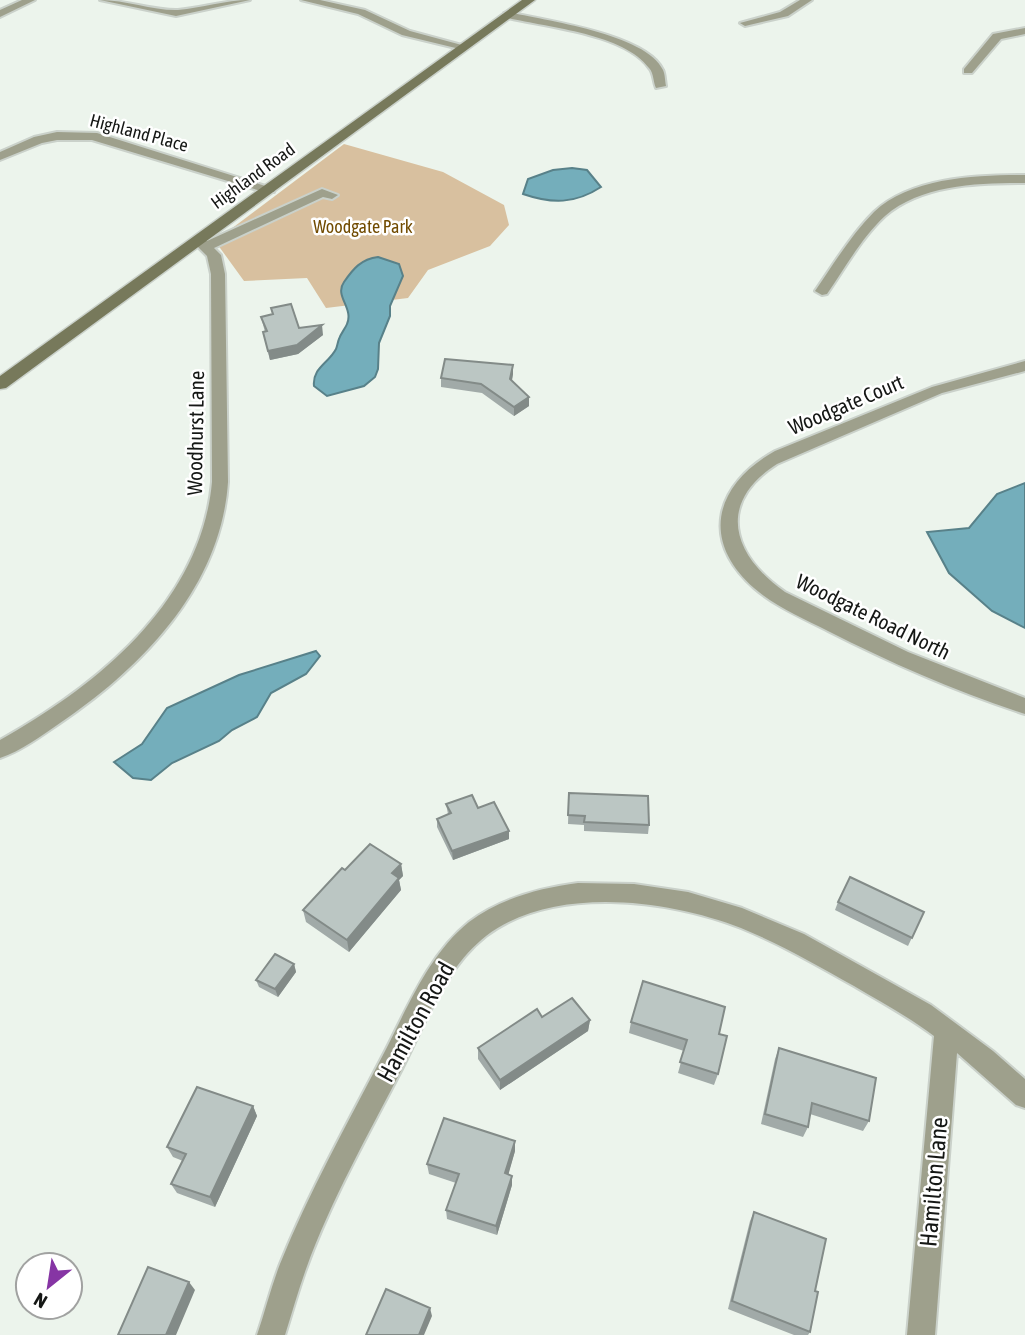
<svg xmlns="http://www.w3.org/2000/svg" width="1025" height="1335" viewBox="0 0 1025 1335" font-family="'Asap Condensed',sans-serif">
<style>
.green{fill:#d8c09f}
.water{fill:#74aebb;stroke:#588189;stroke-width:2}
.lines{fill:none;stroke-linecap:round;stroke-linejoin:round}
.street-casing{stroke:#cad1ca;stroke-width:4}
.secondary-casing{stroke:#cad1ca;stroke-width:3}
.street{fill:#9ea08c;fill-rule:evenodd}
.secondary{fill:#77795b;fill-rule:evenodd}
.wall{fill:#a1aaa8}
.shaded-wall{fill:#838b88}
.building{fill:#bbc6c3;stroke:#838b88;stroke-width:2}
.labels{text-anchor:middle;stroke-width:5;stroke-linejoin:round;paint-order:stroke}
.far-street-label{font-size:18px;fill:#151715;stroke:#fff}
.far-park-label{font-size:18px;fill:#714b01;stroke:#fff}
.street-label{font-size:21px;fill:#151715;stroke:#fff}
.near-street-label{font-size:24px;fill:#151715;stroke:#fff}
</style>
<rect width="100%" height="100%" fill="#ecf4ec"/>
<path class="green" d="M344,144L443,172L504,205L509,225L490,246L428,270L408,298L326,308L307,278L244,281L215,241Z"/>
<path class="water" d="M572,168L587,170L601,187C575,204 552,204 523,194L528,179L553,170Z
M378,257L399,264L403,276L390,306V316L379,343L378,369L375,377L364,386L327,396L314,386C312,368 329,363 336,349C337,347 338,341 339,339C341,333 345,329 347,324C354,308 334,296 344,282C353,269 361,259 378,257Z
M1025,483V628L992,611L949,573L927,532L969,528L997,494Z
M316,651L320,656L306,674L271,693L257,717L232,730L219,741L172,763L151,780L133,778L114,762L142,744L167,708L239,675Z"/>
<g class="lines">
<g class="street-casing">
<path id="street" d="M22,0H35L0,17V10Z
M100,0C126,0 155,11 178,10C202,8 225,0 250,0L176,16Z
M301,0H320L365,10L410,31L469,47L464,50L402,35L358,14Z
M800,0H812L788,16L745,26L740,23L780,12Z
M508,12C543,20 647,34 663,70C665,74 665,81 666,86L656,88C653,82 654,73 649,68C624,33 544,27 504,17V13Z
M1025,28V34L1001,39L972,73H964V69L993,34Z
M57,132L97,133L275,189L274,192H264L92,140H57L42,143L0,160V152L34,137Z
M1025,175V183C979,183 922,184 885,216C862,237 845,268 827,294L822,295L815,291C833,265 851,235 874,212C911,177 977,175 1025,175Z
M322,189L338,195L332,199L323,197L214,248L221,255L225,274L228,482C221,586 143,667 60,723C41,736 21,751 0,758V740C98,685 201,602 212,482L211,274L207,256L191,240L198,236L207,241Z
M1025,361V371L942,393L777,464C716,503 732,555 785,592L908,652L1025,698V714C957,692 891,663 828,631C803,618 776,607 754,588C699,539 716,484 775,451L932,387Z
M578,883L634,884L688,892L742,908L804,934L931,1005L993,1051L1025,1079V1108L1016,1105L957,1053L935,1335H907L934,1036C909,1017 881,1002 854,986C817,965 780,944 741,928C667,899 553,885 486,936C445,968 425,1024 402,1069C368,1135 331,1200 306,1269C298,1291 292,1313 285,1335H257C265,1312 271,1287 280,1264C309,1192 347,1124 383,1055C407,1009 428,955 469,922C501,898 540,888 578,883Z"/>
</g>
<g class="secondary-casing">
<path id="secondary" d="M522,0H535L6,388L0,389V376Z"/>
</g>
<use href="#street" class="street"/>
<use href="#secondary" class="secondary"/>
</g>
<path class="wall" d="M271,308L299,328L323,335L298,354L270,360L265,341L263,332H265L261,317L272,314Z
M513,374L512,381L529,406L514,416L482,393L441,387V378Z
M569,793L649,825L648,834L584,831V825L568,824Z
M446,804L478,808L509,831V839L453,860L437,827V819L448,814Z
M401,864L403,876L399,880L401,890L349,952L306,922L303,910L345,870Z
M838,902L924,912L908,946L835,910Z
M294,964L296,972L278,997L259,987L256,980Z
M542,1017L590,1020L588,1031L500,1090L478,1059V1048Z
M631,1022L719,1034L718,1074L714,1085L678,1073L684,1051L629,1033Z
M779,1048L869,1121L863,1131L810,1114L808,1127L803,1137L761,1124L775,1059Z
M253,1106L257,1116L215,1207L177,1193L171,1184L183,1161L173,1157L167,1147Z
M515,1141V1151L508,1174L512,1185L497,1235L447,1219L446,1210L456,1183L429,1174L427,1164Z
M754,1212L815,1291L810,1332L808,1335H794L728,1309L750,1221Z"/>
<path class="shaded-wall" d="M322,325L323,335L298,354L270,360L268,351Z
M513,365V374L510,389V379Z
M529,397V406L514,416V407Z
M509,831V839L453,860L452,851Z
M401,864L403,876L399,880L401,890L349,952L347,940L392,873Z
M294,964L296,972L278,997L275,989Z
M590,1020L588,1031L500,1090V1080Z
M253,1106L257,1116L215,1207L210,1197Z
M515,1141V1151L506,1183L505,1173Z
M512,1176V1185L497,1235L496,1226Z
M189,1282L195,1290L176,1335H166Z
M430,1308L432,1316L424,1335H419Z"/>
<path class="building" d="M291,304L299,328L322,325L297,345L268,351L263,332L267,331L261,317L273,314L271,308Z
M445,359L513,365L510,379L529,397L514,407L481,384L441,378Z
M569,793L648,796L649,825L584,822L585,816L568,815Z
M472,795L478,808L494,802L509,831L452,851L437,819L451,813L446,804Z
M370,844L401,864L392,873L399,878L347,940L303,910L342,868L345,870Z
M850,877L924,912L912,938L838,902Z
M275,954L294,964L275,989L256,980Z
M643,981L725,1007L719,1034L727,1036L718,1074L680,1062L687,1040L631,1022Z
M572,998L590,1020L500,1080L478,1048L537,1009L542,1017Z
M779,1048L876,1078L869,1121L812,1103L808,1127L765,1114Z
M197,1087L253,1106L210,1197L171,1184L186,1154L167,1147Z
M444,1118L515,1141L505,1173L512,1176L496,1226L446,1210L459,1174L427,1164Z
M754,1212L826,1239L815,1291L818,1292L810,1332L732,1301Z
M148,1267L189,1282L166,1335H118Z
M386,1289L430,1308L419,1335H366Z"/>
<g class="labels">
<g class="far-street-label">
<text transform="translate(139 133) rotate(15)" y="6">Highland Place</text>
<text transform="translate(253 176) rotate(-36)" y="6">Highland Road</text>
</g>
<g class="far-park-label">
<text x="363" y="233">Woodgate Park</text>
</g>
<g class="street-label">
<text transform="translate(846 405) rotate(-23)" y="7">Woodgate Court</text>
<text transform="translate(196 433) rotate(-89)" y="7">Woodhurst Lane</text>
<text transform="translate(873 617) rotate(26)" y="7">Woodgate Road North</text>
</g>
<g class="near-street-label">
<text transform="translate(416 1022) rotate(-61)" y="8">Hamilton Road</text>
<text transform="translate(934 1182) rotate(-85)" y="8">Hamilton Lane</text>
</g>
</g>
<g transform="translate(49 1286) rotate(210)"><circle r="33" fill="#ffffff" stroke="#a1a2a1" stroke-width="2"/>
<path d="M0-5L12 26L0 18L-12 26Z" fill="#8635a4"/>
<text y="-10" font-size="19" font-weight="bold" text-anchor="middle" fill="#151715">N</text>
</g>
</svg>
